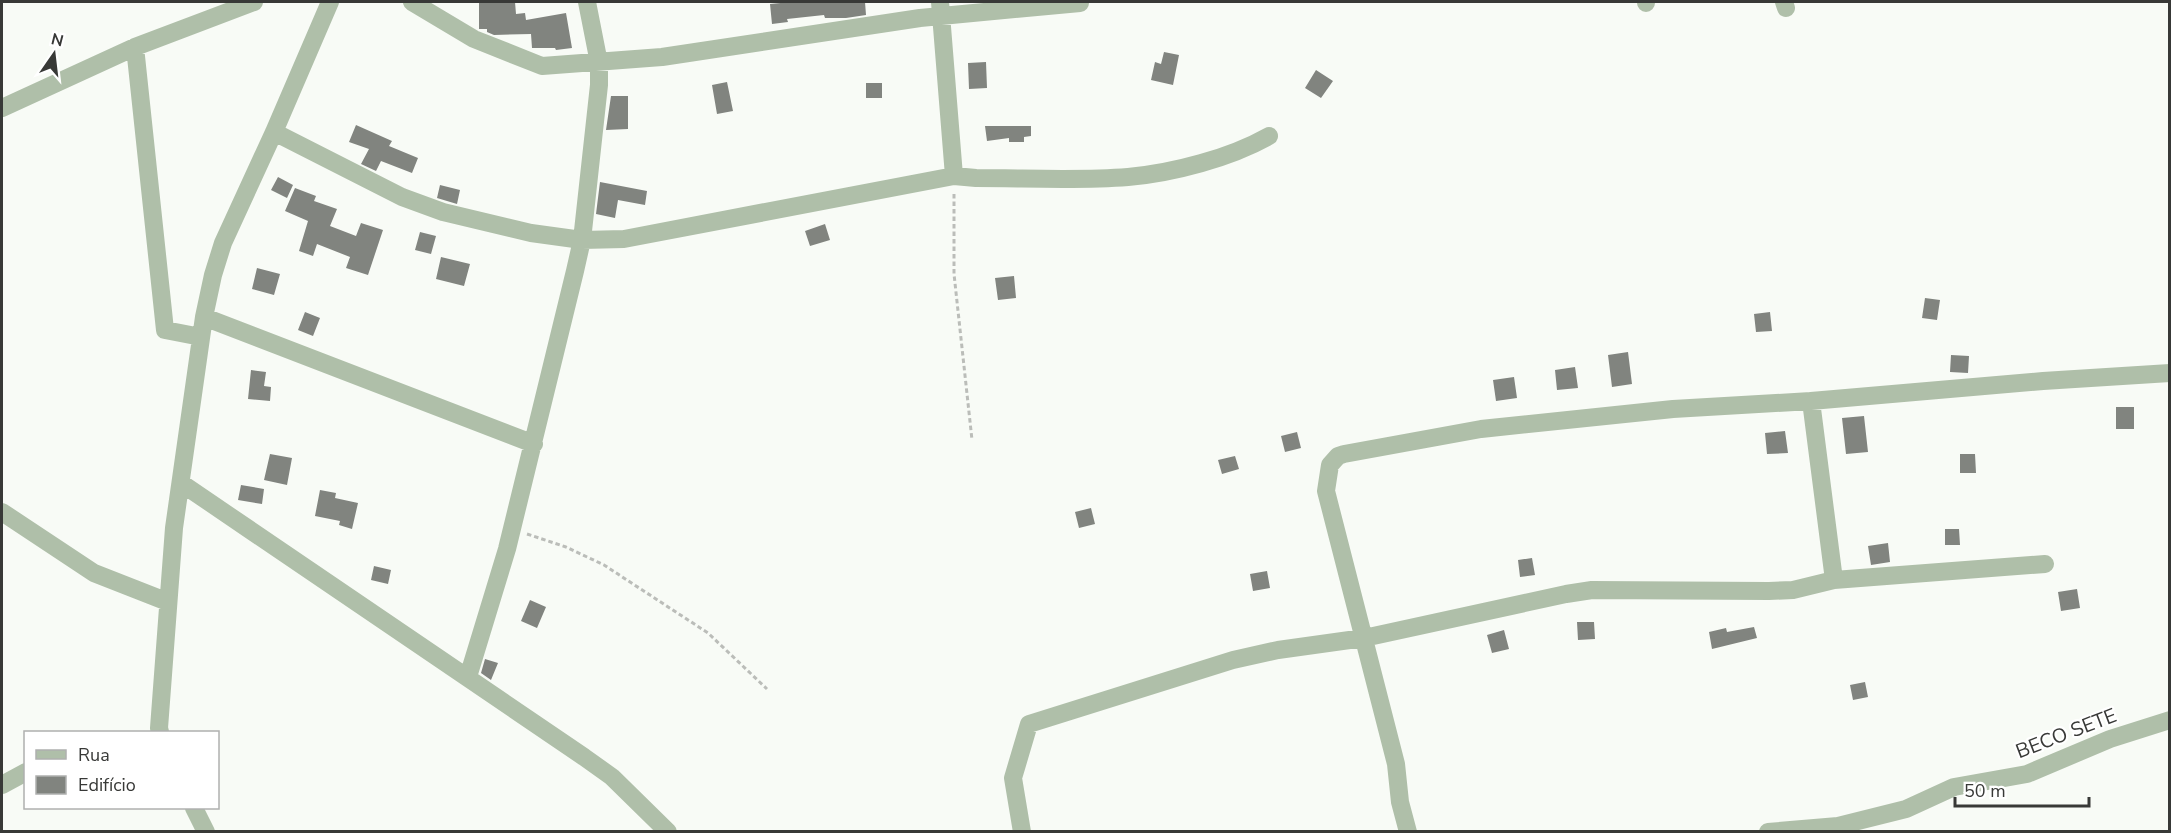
<svg xmlns="http://www.w3.org/2000/svg" width="2171" height="833" viewBox="0 0 2171 833" font-family="'Nunito Sans',sans-serif">
<style>
.building{fill:#81847f}
.lines{fill:none;stroke-linecap:round;stroke-linejoin:round}
.path{stroke:#bbbdb9;stroke-width:3;stroke-dasharray:4.5 3;stroke-linecap:butt}
.minor{stroke:#afbfa9;stroke-width:18}
.labels{text-anchor:middle;stroke-width:4.5;stroke-linejoin:round;paint-order:stroke}
.street-label{font-size:20px;fill:#383937;stroke:#fff}
</style>
<rect width="100%" height="100%" fill="#f8fbf6"/>
<path class="building" d="M479,2H515L516,14L525,13L526,20L566,13L572,48L556,50L555,48H532L531,34L494,35L487,32V29H479Z
M791,2H865L866,15L846,18H825L824,15L787,19L788,22L772,24L770,4Z
M1164,52L1179,55L1173,85L1151,80L1155,62L1161,64Z
M986,62L987,88L969,89L968,63Z
M1316,70L1333,81L1321,98L1305,88Z
M727,82L733,111L717,114L712,85Z
M866,83H882V98H866Z
M611,96H628V129L606,130Z
M356,125L392,141L389,146L418,158L412,173L381,161L376,171L361,164L369,149L349,142Z
M985,126H1031V136L1024,137V142H1009V138L987,141Z
M278,177L293,185L287,198L271,190Z
M600,182L647,191L645,205L618,200L615,218L596,214Z
M440,185L460,190L457,204L437,198Z
M295,188L316,196L314,201L337,209L330,226L356,236L361,223L383,230L368,275L346,268L350,257L317,244L313,256L299,251L308,221L285,211Z
M825,224L830,240L810,246L805,231Z
M420,232L436,236L431,254L415,250Z
M441,257L470,264L464,286L436,279Z
M257,268L280,274L274,295L252,289Z
M1014,276L1016,298L998,300L995,278Z
M1925,298L1940,300L1937,320L1922,318Z
M305,312L320,318L313,336L298,330Z
M1770,312L1772,331L1756,332L1754,314Z
M1628,352L1632,384L1612,387L1608,355Z
M1951,355L1969,356L1968,373L1950,372Z
M1575,367L1578,388L1557,390L1555,370Z
M251,370L266,372L264,386L271,387L270,401L248,399Z
M1514,377L1517,398L1496,401L1493,380Z
M2116,407H2134V429H2116Z
M1864,416L1868,452L1846,454L1842,418Z
M1785,431L1788,453L1767,454L1765,433Z
M1297,432L1301,448L1285,452L1281,436Z
M270,454L292,458L287,485L264,480Z
M1960,454H1975L1976,473H1960Z
M1235,456L1239,469L1222,474L1218,460Z
M241,485L264,489L262,504L238,500Z
M320,490L336,493L335,498L358,503L352,529L339,525L340,521L315,516Z
M1091,508L1095,524L1079,528L1075,512Z
M1945,529H1959L1960,545H1945Z
M1888,543L1890,562L1871,565L1868,546Z
M1532,558L1535,575L1520,577L1518,560Z
M374,566L391,570L388,584L371,580Z
M1267,571L1270,588L1253,591L1250,574Z
M2077,589L2080,608L2061,611L2058,592Z
M530,600L546,607L537,628L521,621Z
M1577,622H1594L1595,639L1578,640Z
M1754,627L1757,638L1712,649L1709,632L1726,628L1727,632Z
M1504,630L1509,649L1492,653L1487,635Z
M485,659L498,663L491,680L481,673Z
M1865,682L1868,697L1853,700L1850,685Z"/>
<g class="lines">
<path class="path" d="M954,194V274L972,440
M527,534L566,547L604,565L708,633L767,689"/>
<path class="minor" d="M412,2L474,39L542,66L662,57L920,18L1080,3
M940,2L954,176
M1646,2V3
M1784,2L1786,8
M135,47L165,330L201,337
M2,108L135,47L254,2
M274,132L402,197L443,212L531,233L582,240L624,239L954,176L976,178C1027,178 1078,181 1128,177C1173,173 1230,158 1269,136
M204,317L534,444
M1811,401L1834,580
M181,483L584,757L612,777L668,832
M2,512L94,573L168,602
M468,677L507,549L575,271L582,240L599,85V63L587,2
M160,732L159,728L174,528L204,317L213,275L223,243L274,132L330,2
M2,785L26,772
M194,808L206,832
M1022,832L1013,778L1029,724L1233,660L1278,650L1364,638L1566,594L1592,590L1769,591L1793,590L1834,580L2045,564
M1408,832L1400,802L1396,764L1326,491L1330,465L1338,456L1344,454L1481,429L1673,409L1811,401L2043,381L2170,373
M1768,832L1838,826L1906,809L1954,787L2027,774L2110,739L2170,720"/>
</g>
<g class="labels">
<g class="street-label">
<text transform="translate(2066 733) rotate(-21)" y="7">BECO SETE</text>
</g>
</g>
<rect width="2171" height="833" fill="none" stroke="#383937" stroke-width="6"/>
<rect x="24" y="731" width="195" height="78" fill="#ffffff" stroke="#afb0af" stroke-width="1.5"/>
<rect x="36" y="750" width="30" height="9" fill="#afbfa9" stroke="#afb0af" stroke-width="1.5"/>
<text x="78" y="761" font-size="18" fill="#383937">Rua</text>
<rect x="36" y="776" width="30" height="18" fill="#81847f" stroke="#afb0af" stroke-width="1.5"/>
<text x="78" y="791" font-size="18" fill="#383937">Edifício</text>
<g transform="translate(54 54) rotate(14)" stroke="#ffffff" stroke-width="4.5" paint-order="stroke">
<path d="M0-4.5L10 22L0 15L-10 22Z" fill="#383937"/>
<text y="-9" font-size="16" font-weight="bold" text-anchor="middle" fill="#383937">N</text>
</g>
<path d="M1955 797v9h134v-9" fill="none" stroke="#383937" stroke-width="3"/>
<text x="1964" y="797" font-size="18" fill="#383937" stroke="#ffffff" stroke-width="4.5" paint-order="stroke">50 m</text>
</svg>
